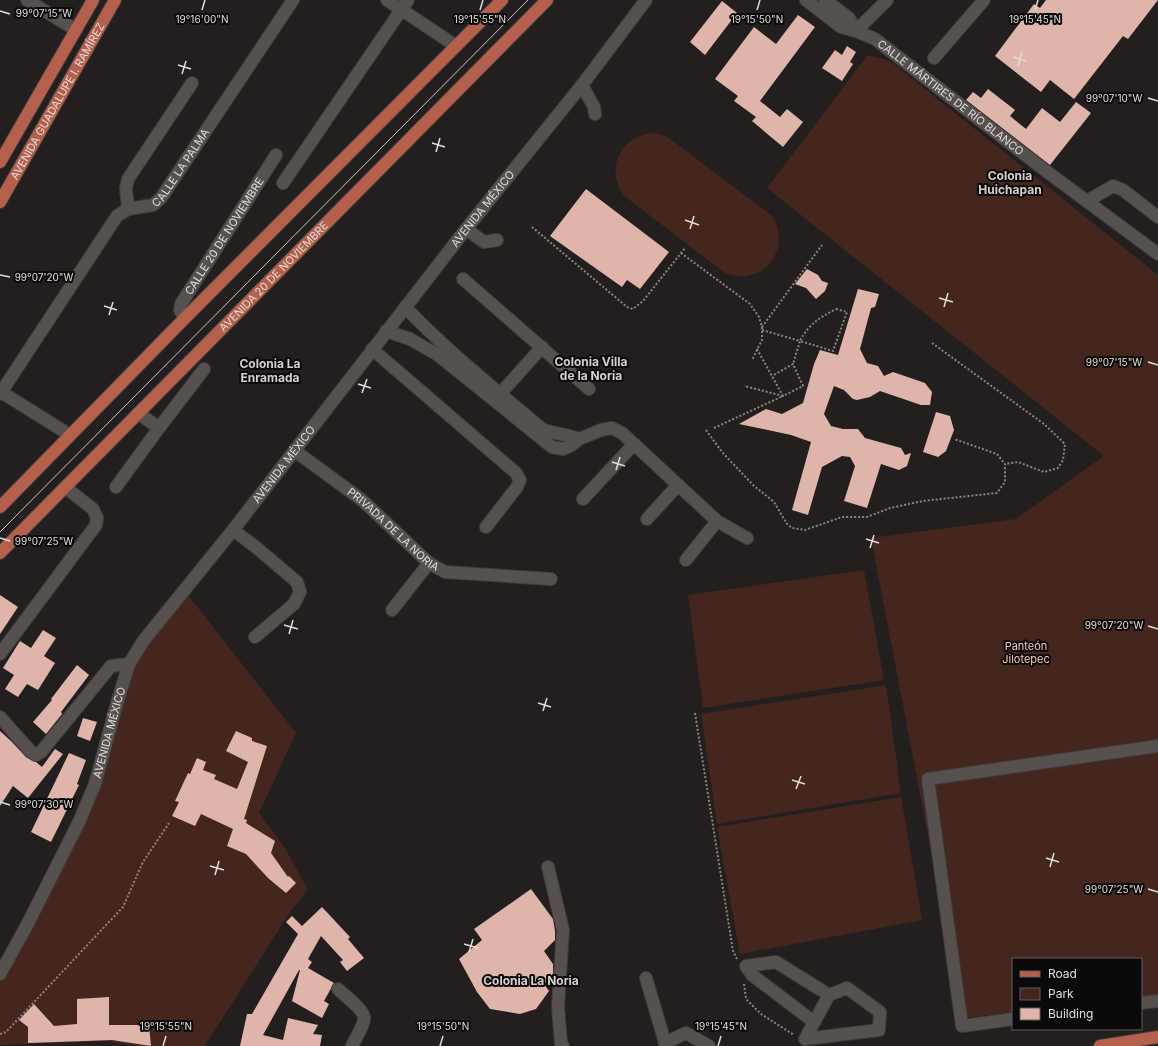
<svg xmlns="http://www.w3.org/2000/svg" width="1158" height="1046" viewBox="0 0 1158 1046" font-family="Inter,sans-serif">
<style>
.green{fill:#44261f}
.building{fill:#dfb5ab}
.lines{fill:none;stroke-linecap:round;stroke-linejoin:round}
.minor-casing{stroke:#3f3c3b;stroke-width:14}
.major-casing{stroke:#3f3c3b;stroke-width:14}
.path{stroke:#898685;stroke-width:2;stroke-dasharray:2 2;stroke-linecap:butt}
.minor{stroke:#56514f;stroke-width:12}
.major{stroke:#b4604c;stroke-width:12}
.tram{stroke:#c7c4c3;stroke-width:1}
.ticks{fill:none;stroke:#e0dddc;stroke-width:1.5}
.labels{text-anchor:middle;stroke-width:4;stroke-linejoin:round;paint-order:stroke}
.street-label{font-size:11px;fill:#e0dddc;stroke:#0b0909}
.park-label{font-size:11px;fill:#ffc9bb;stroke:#0b0909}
.neighbourhood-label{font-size:12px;font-weight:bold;fill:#d6d0ce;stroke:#0b0909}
.ticks-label{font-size:10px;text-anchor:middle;fill:#e0dddc;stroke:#0b0909;stroke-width:4;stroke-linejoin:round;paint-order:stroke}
</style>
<rect width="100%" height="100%" fill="#231f1e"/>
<path class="green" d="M868,55L890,61L1158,275V996L1141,998V959H1013V1012L963,1018L871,538L1016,519L1104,456L767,188Z
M652,133L663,135L669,138L771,215C788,237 776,273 746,276C739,277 732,275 725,273L623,195C611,176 613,154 632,140C638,136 646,134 652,133Z
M864,570L884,680L703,708L688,595Z
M188,595L296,733L259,813L285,848L308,890L290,912L205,1046H139L105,1041L0,1045V962L20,923L78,819L125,673L143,640Z
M886,685L901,793L717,824L701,714Z
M901,797L922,920L740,954L717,827Z"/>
<path class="building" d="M1046,0H1158L1128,39L1123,36L1074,99L1050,80L1041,92L995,56L1034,4L1040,8Z
M722,1L737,13L705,55L690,42Z
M798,15L815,27L760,101L780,117L787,109L803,122L783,147L752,121L756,117L734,101L738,96L715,79L754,27L776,44Z
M847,46L856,52L850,62L853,64L842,81L822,68L835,50L842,55Z
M988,89L1015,110L1010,116L1026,129L1042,108L1060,122L1076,102L1091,113L1050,165L966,100L973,92L981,98Z
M586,189L669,252L640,289L627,280L622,287L550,236Z
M807,269L818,275L822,281L828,283L825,291L816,299L806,288L795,284Z
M858,289L879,294L875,307L871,308L860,349L867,363L878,366L884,376L893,372L925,383L932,392L930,405H921L880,391L870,397L857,400L853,399L844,390L834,386L824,414L831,426L843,429H858L865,438L901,448L905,455L911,453L907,466L899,470L881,464L867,508L844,501L855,466L850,457L842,456L822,467L808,515L792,510L811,442L791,435L739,424L766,409L782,414L803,403L814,364L820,350L838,355Z
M936,412L950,416L954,430L946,451L938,457L923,452Z
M0,595L18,607L0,634Z
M43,630L56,638L44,656L55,663L38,690L27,684L18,697L5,689L14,675L3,668L20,641L31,648Z
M77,665L89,675L61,712L62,714L46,734L33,722L52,700L51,699Z
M83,718L97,722L90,741L77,736Z
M0,731L11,741L26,757L36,762L42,767L55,749L63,754L28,798L13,786L0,806Z
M236,731L252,738V741L267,746L244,819L247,820L246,823L275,841L271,853L288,877L289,876L296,883L286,893L268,878L246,854L227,846L233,829L201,814L195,826L172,816L179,802L175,801L188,773L190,774L197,758L206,762L203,770L216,775L214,779L237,789L248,762L226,751Z
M69,753L86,760L77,784L79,785L51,842L31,832Z
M531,889L553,919L555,931V940L544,951L553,964V974L544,984L549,991L536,1009L520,1014L490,1009L477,992L459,959L482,940L474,929Z
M322,907L350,937L348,939L364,958L347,971L340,962L343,960L321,936L308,959L312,962L308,968L334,983L324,1001L329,1004L322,1018L292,1001L300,970H299L263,1035L283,1040L288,1018L318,1025L313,1034L322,1035L320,1046H240L247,1014H252L298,934L286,922L292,916L302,926Z
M109,997V1025H149L151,1046L112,1040L28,1043V1027L19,1020L34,1004L54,1026L77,1024V999Z"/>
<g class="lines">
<g class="minor-casing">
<g id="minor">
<path d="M27,0L76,30"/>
<path d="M387,0L456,46"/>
<path id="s1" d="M806,0L841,27L856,31L875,39L1046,171L1158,254"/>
<path d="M825,0L849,18L856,31"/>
<path d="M856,31L887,0"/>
<path d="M934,58L984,0"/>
<path d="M582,85L594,107L595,114"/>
<path d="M283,183L408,0"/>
<path d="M1087,201L1113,186L1123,190L1158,217"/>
<path d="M128,209L126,188L128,179L192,83"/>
<path d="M466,229L484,242L497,240"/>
<path d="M463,279L589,389"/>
<path d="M405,307C447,351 495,389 542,429C554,434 567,434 579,439"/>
<path id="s2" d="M185,318L180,310L181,304L276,155"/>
<path d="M386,331L410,339L438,355L552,447L563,449L572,445L579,439L601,430L612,428L622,433L717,521L747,538"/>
<path d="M372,349L516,473L520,480L517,487L486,527"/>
<path d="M1,392L70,435"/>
<path id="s3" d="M0,394L117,216L128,209L153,205L161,198L293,0"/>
<path d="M500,394L542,347"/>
<path d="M159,428L204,369"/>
<path id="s4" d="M295,451L362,500L429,563L445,572L551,579"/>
<path d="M116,487L159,428L138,413"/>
<path d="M583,499L634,444"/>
<path d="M647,519L678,485"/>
<path d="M233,530L257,548L297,582L300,592L294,604L255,637"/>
<path d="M686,560L717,521"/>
<path d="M392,610L429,563"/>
<path d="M0,654L96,525L97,518L93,509L65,487"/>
<path d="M0,717L31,752L36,755L41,752L111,666L129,664"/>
<path d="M548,867L563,930L558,1006L561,1044L563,1046"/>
<path id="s5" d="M0,974L27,925L79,822L95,784L117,703L129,664L144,640L233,530L466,229L582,85L646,0"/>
<path d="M646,978L666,1046"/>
<path d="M847,988L880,1012L879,1030L805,1039L829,995Z"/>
<path d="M338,989C344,995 363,1009 364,1017C365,1024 355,1039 352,1046"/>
<path d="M1141,1003L1158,1001"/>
<path d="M1013,1019L962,1026L928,779L1158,746"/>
<path d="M814,1022L752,975L746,966L776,962L829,995"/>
<path d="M665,1043L686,1033L709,1046"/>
</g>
</g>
<g class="major-casing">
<g id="major">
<path d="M0,162L93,0"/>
<path id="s6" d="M0,202L115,0"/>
<path d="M0,507L185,318L502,0"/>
<path id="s7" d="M0,553L547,0"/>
<path d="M1100,1046L1158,1037"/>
</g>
</g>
<path class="path" d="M532,227L627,307L633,309L643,301L685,248
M681,253L750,304L759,317L762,327V340L752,360
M836,309L847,312L833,351L800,341C809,324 819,318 836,309Z
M762,327L822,245
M762,330L800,341L793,364
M932,343L1044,424L1065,444L1063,460L1058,468L1044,472L1018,462L1005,464
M757,349L783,396L803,386L793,364L772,376
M714,428L783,396L744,386
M706,430L722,452L754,486L774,502L787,524L792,528L805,530L842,517H867L890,508L923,501L997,493L1005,482V464L997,454L954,439
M695,713L733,951L737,959
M744,984L746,999L761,1014L794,1035
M0,1034L6,1032L123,907L143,862L169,823"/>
<use href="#minor" class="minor"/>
<use href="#major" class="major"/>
<path class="tram" d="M0,532L528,0"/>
</g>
<path class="ticks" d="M202,10L205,0M480,10L483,0M757,10L760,0M1035,10L1038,0M0,11L10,14M1013,57L1026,61M178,65L191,69M1018,66L1022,52M182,74L186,61M1148,98L1158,101M432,143L445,147M436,152L440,138M685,220L699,225M690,229L694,216M0,275L10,277M939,298L953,302M104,306L117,310M944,307L948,293M109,315L113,302M1148,362L1158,365M358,384L371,388M362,393L367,379M612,462L625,466M616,470L620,457M0,538L10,541M866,539L879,543M870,548L874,535M284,625L298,629M1148,626L1158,629M289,634L293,620M538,703L551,707M543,711L547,698M792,780L805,784M796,789L801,776M0,802L10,805M1046,858L1059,862M210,866L224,870M1050,867L1054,853M215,875L219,861M1148,889L1158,892M464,944L478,948M469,952L473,939M163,1046L166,1036M440,1046L443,1036M718,1046L721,1036"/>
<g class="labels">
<g class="street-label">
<text dy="4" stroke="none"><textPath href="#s1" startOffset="176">CALLE MÁRTIRES DE RÍO BLANCO</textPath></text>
<text dy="4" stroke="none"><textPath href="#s6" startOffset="116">AVENIDA GUADALUPE I. RAMÍREZ</textPath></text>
<text dy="4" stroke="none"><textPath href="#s3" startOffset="298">CALLE LA PALMA</textPath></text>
<text dy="4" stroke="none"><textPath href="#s5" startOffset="914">AVENIDA MÉXICO</textPath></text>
<text dy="4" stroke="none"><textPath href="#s2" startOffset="96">CALLE 20 DE NOVIEMBRE</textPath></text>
<text dy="4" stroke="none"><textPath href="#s7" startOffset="389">AVENIDA 20 DE NOVIEMBRE</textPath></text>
<text dy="4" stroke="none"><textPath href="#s5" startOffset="590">AVENIDA MÉXICO</textPath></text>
<text dy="4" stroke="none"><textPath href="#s4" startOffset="126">PRIVADA DE LA NORIA</textPath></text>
<text dy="4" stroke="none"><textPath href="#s5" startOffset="266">AVENIDA MÉXICO</textPath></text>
</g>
<g class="park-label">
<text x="1026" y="650">Panteón<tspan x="1026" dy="13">Jilotepec</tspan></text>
</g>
<g class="neighbourhood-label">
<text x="1010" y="180">Colonia<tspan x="1010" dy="14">Huichapan</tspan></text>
<text x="591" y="366">Colonia Villa<tspan x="591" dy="14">de la Noria</tspan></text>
<text x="270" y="368">Colonia La<tspan x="270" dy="14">Enramada</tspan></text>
<text x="531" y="985">Colonia La Noria</text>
</g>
</g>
<g class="ticks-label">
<text x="44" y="17">99°07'15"W</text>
<text x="202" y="23">19°16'00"N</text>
<text x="480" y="23">19°15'55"N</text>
<text x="757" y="23">19°15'50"N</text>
<text x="1035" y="23">19°15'45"N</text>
<text x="1114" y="102">99°07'10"W</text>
<text x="44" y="281">99°07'20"W</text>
<text x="1114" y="366">99°07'15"W</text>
<text x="44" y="545">99°07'25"W</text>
<text x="1114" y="629">99°07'20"W</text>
<text x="44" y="808">99°07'30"W</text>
<text x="1114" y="893">99°07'25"W</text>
<text x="166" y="1030">19°15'55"N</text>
<text x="443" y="1030">19°15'50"N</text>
<text x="721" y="1030">19°15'45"N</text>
</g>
<rect x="1012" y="958" width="130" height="72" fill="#0b0909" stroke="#605e5d"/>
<rect x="1020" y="971" width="20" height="6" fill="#b4604c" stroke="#605e5d"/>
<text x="1048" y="978" font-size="12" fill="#e0dddc">Road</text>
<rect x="1020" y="988" width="20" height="12" fill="#44261f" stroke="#605e5d"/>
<text x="1048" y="998" font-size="12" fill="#e0dddc">Park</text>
<rect x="1020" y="1008" width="20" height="12" fill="#dfb5ab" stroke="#605e5d"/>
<text x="1048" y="1018" font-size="12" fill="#e0dddc">Building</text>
</svg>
